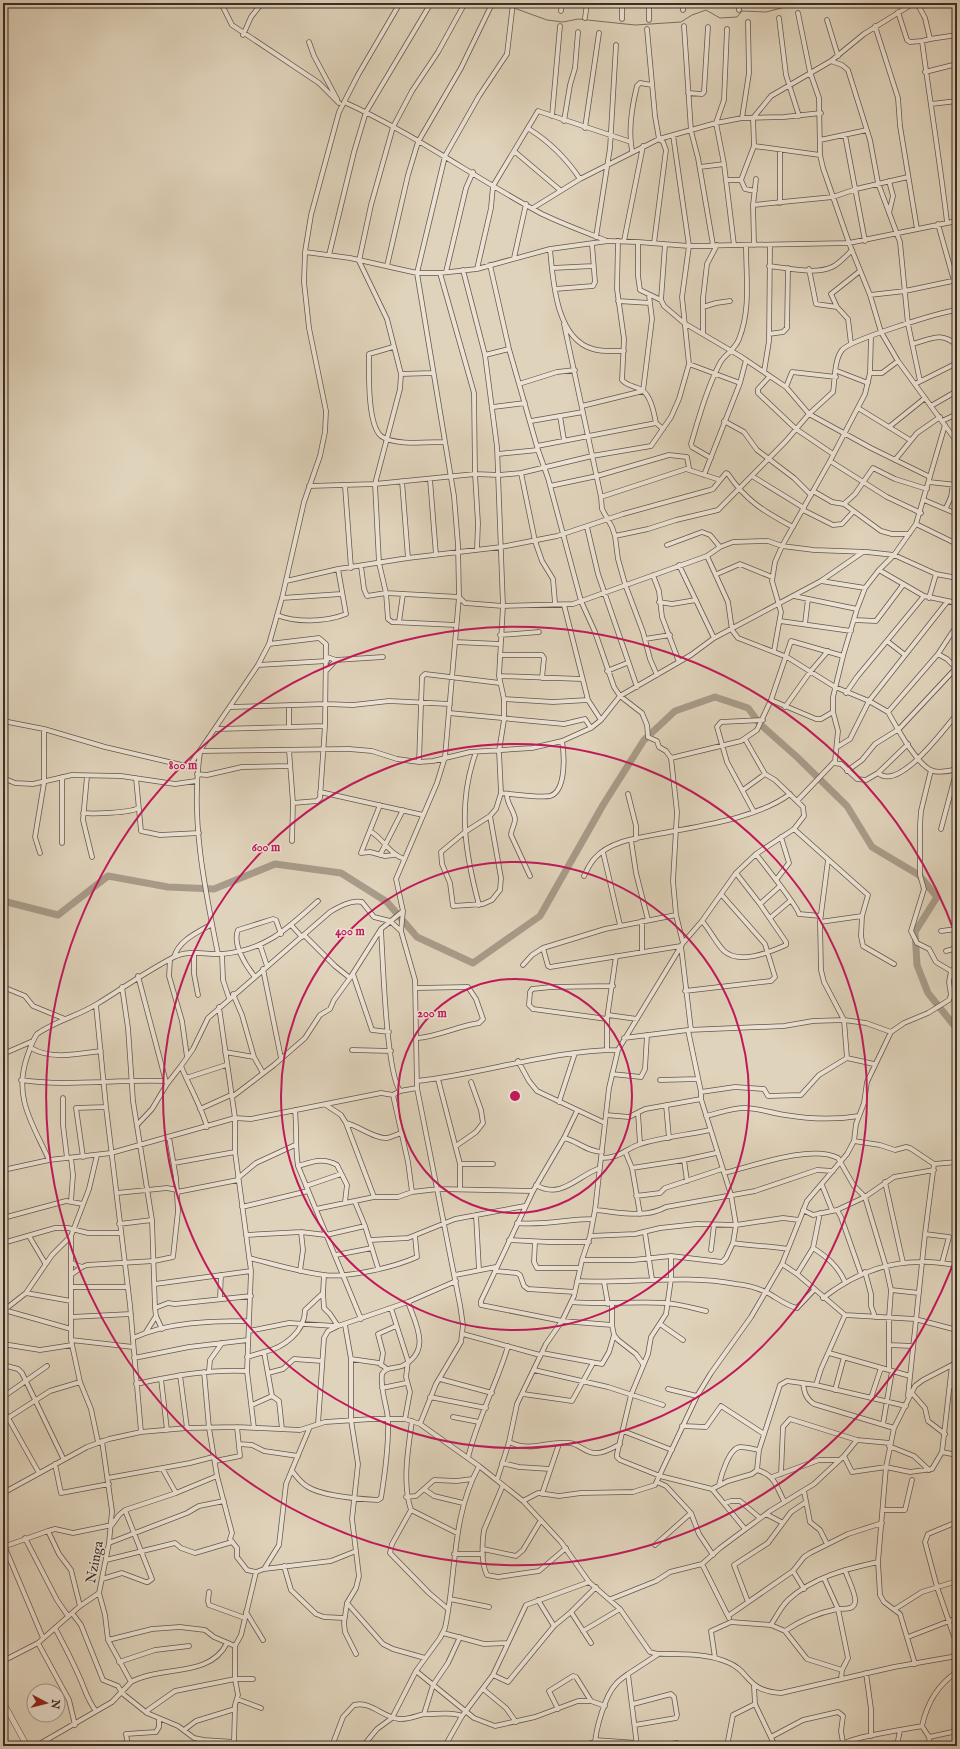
<svg xmlns="http://www.w3.org/2000/svg" width="960" height="1749" viewBox="0 0 960 1749" font-family="'IM FELL English',serif">
<style>
.lines{fill:none;stroke-linecap:round;stroke-linejoin:round}
.stream{stroke:#7d6f62;stroke-width:1}
.river{stroke:#a89b89;stroke-width:7}
.minor-casing{stroke:#65574d;stroke-width:5.5}
.tertiary-casing{stroke:#65574d;stroke-width:6}
.minor{stroke:#ebe2d3;stroke-width:4}
.tertiary{stroke:#ebe2d3;stroke-width:5}
.ring{fill:none;stroke:#c2185b;stroke-width:2}
.labels{text-anchor:middle;stroke-width:3;stroke-linejoin:round;paint-order:stroke}
.street-label{font-size:14px;fill:#3c2e28;stroke:#ebe2d3}
.centre{fill:#c2185b;stroke:#ebe2d3;stroke-width:2}
.ring-label{font-size:12px;text-anchor:middle;font-weight:bold;fill:#c2185b;stroke:#ebe2d3;stroke-width:3;stroke-linejoin:round;paint-order:stroke}
</style>
<rect width="100%" height="100%" fill="#e0d3bb"/>
<filter id="stains"><feTurbulence type="fractalNoise" baseFrequency=".005" numOctaves="4"/><feColorMatrix values="0 0 0 0 .2 0 0 0 0 .09 0 0 0 0 .02 0 0 0 .5 -.17"/></filter>
<radialGradient id="worn" r=".72"><stop offset=".6" stop-color="#630" stop-opacity="0"/><stop offset="1" stop-color="#630" stop-opacity=".3"/></radialGradient>
<g class="lines">
<path class="stream" d="M503,6L511,7
M514,8L547,20L563,22L578,19L635,25L681,22L692,15L706,10L720,18L737,17L742,11L766,12L801,3"/>
<path class="river" d="M3,901L58,915L108,876L168,887L214,889L275,864L341,873L387,902L417,937L473,963L540,916L603,805L644,740L675,711L715,697L748,708L760,724L797,757L847,806L872,847L919,875L937,897L915,932L917,965L928,993L957,1029"/>
<g class="minor-casing">
<path id="minor" d="M221,3L232,25L319,83L339,103
M683,3V10
M739,3V10
M917,3L925,18L930,39L922,41C930,102 940,162 947,222
M622,5L649,3
M561,11L562,3
M898,12L907,40L910,42L922,41
M798,13L810,72L819,98L820,155L823,168L849,243L870,295L881,332L898,361L957,442
M585,18L587,3
M779,18L786,75L799,116
M622,19V3
M649,20V3
M827,20L838,56
M684,26L691,131L698,158L713,245
M875,26L898,98L900,126L917,229
M647,29L655,116L659,139L663,142L666,150L654,243
M727,29L724,100L716,123L724,164L734,245
M243,35L251,17L262,3
M930,39L957,35
M309,42L314,56L337,99
M831,61L842,65L848,70L870,140L878,183L900,242L908,324L920,381
M925,72L957,64
M688,93L702,94L704,92L708,27
M344,102C413,133 475,178 542,214C563,224 585,232 607,241
M931,104L957,101
M552,116L560,26
M742,118L749,73L748,22
M564,121L570,85L575,68L578,32
M585,128L599,33
M529,129C550,142 566,158 580,179
M845,135L865,241
M820,140L867,130
M754,146L741,180L745,189L755,191
M780,150V203
M514,151L560,190
M632,151C628,130 632,106 637,86L640,83L652,85
M820,155L754,146L753,118L771,96L831,61L864,34L914,3
M700,167L724,164
M726,180H741
M889,181L893,196L889,213
M753,205L756,179
M533,208L580,179L659,139L716,123L742,118L784,117L821,113
M938,224L954,281
M596,237L610,148L616,45
M618,241L617,289L624,339L622,380C627,386 635,386 642,390C651,396 654,413 656,423
M624,241L643,146
M638,242V276L640,290L661,300
M665,245L661,300L664,306L684,323L740,356L786,387L809,414L871,448L930,477
M754,245L753,205L833,197L856,189L908,177
M550,249C553,281 556,339 593,349C603,352 614,351 624,351
M305,252L350,258L417,273H440L477,269L550,249L608,241L638,242L689,246L849,243L957,221
M329,255L354,152L366,112L431,3
M514,258L526,204
M490,265L509,349L538,450L548,478L581,601L595,632L614,687L620,696L642,713L647,725L648,737L657,741L659,747L666,751L671,758L677,812L673,881L676,915L683,943
M387,266L408,175L418,142L461,68L490,8
M769,266C788,268 815,275 832,267C839,264 846,256 852,250
M552,268L593,266
M477,269L491,208L493,186L538,111L631,142
M809,269L816,304L837,307
M463,270L485,355L497,447L503,606L499,676L504,699V720L499,751L501,793L496,809L490,816L465,832L441,852L442,864L450,883L453,906L483,904L492,900L500,890L501,878L490,816
M446,272L466,188L473,172
M440,273L474,393L475,474L478,523L477,550
M555,289L593,286L595,282L592,244
M870,295L905,291L957,280
M618,301L650,303
M703,307L716,303L730,301
M564,324L601,497L602,509L612,527L615,536L618,559L625,584L643,632L650,659L657,675
M703,333V298L707,264L717,245
M769,334L783,332L787,328L788,268
M851,344L848,319L837,307L831,294L860,271
M912,344C932,339 940,331 957,345
M393,347L369,354C369,371 367,424 381,436C394,446 429,442 445,442
M485,355L509,349
M689,364L740,383
M837,371L868,383
M764,372L769,341L770,245
M870,373H882L898,361
M401,374L433,373
M770,376L758,389V393L796,429L833,454
M519,384L557,372L575,370
M915,384L957,363
M786,387L792,372L836,377
M643,391L652,319L649,295
M582,406L643,391
M931,406L957,391
M493,407L525,403
M858,408L910,440
M560,416L564,440
M531,421L583,412
M724,421L744,432L757,450L794,478L811,495
M942,421L957,414
M889,427L925,398
M537,446L656,423L663,429
M498,454L538,450
M711,458L692,447L691,444C699,417 707,388 720,363C725,354 735,350 739,339C751,309 746,277 746,245
M895,460L917,433L940,417
M830,461L887,497L921,513
M521,473L535,541L542,561L553,579L555,603
M704,475L740,383L746,360
M752,476L804,508
M430,479L436,555
M402,481L408,558
M929,482L957,485
M309,486L375,484L475,474L499,475L521,473L592,456L651,446L671,417L679,399L689,364L682,297L689,246L673,135
M345,486L351,568
M550,486L597,476L669,455L687,457L689,468
M813,491L832,502L844,504L881,531L892,534H909
M601,497L686,469L720,480
M924,500L957,514
M844,504L855,494L873,468L895,479L927,489
M946,508L951,497L953,484
M803,510L833,525L842,524L853,512
M916,524L957,544
M587,527L598,574L637,687
M615,536L648,529L676,520L718,510L786,441L809,414L833,392C835,380 834,360 842,350C850,340 940,312 957,310
M667,545L702,532L710,535L720,547
M707,556L728,602L732,630L738,638L787,657L835,687L869,701L888,712C896,726 917,766 933,771C941,773 949,771 957,769
M679,565L714,638
M361,566L364,589L367,596L386,593L459,597L465,603L503,606L573,604L707,556L720,547L733,542L768,541L782,546L814,550L867,552L894,555L936,574L957,578
M879,570L924,596L957,603
M717,574L740,564L772,577
M653,575L659,591L662,617L679,662
M286,581L338,569L408,558L501,547L557,536L623,514L710,490L713,489L726,473L728,474C746,501 765,512 793,527
M821,581L865,588
M794,596L857,609
M282,598L341,594
M929,598L936,574
M659,602L672,604L696,600
M564,605L588,700L601,720
M277,615C296,623 326,622 346,614L338,569
M854,620L876,621L903,585
M780,621L851,631
M399,622L403,594
M805,624L808,599
M456,625L392,622L388,619L386,593L379,563L375,484L400,389L401,374L387,319L359,261L371,205L393,127L412,91L438,52L465,3
M500,635L539,632
M645,639L670,635
M887,641L905,655
M455,642L500,644
M269,644L319,638L326,644L325,726L320,798L317,801L293,803
M774,651L781,612L772,581L775,562L782,546L830,461L865,394L870,373L871,337
M938,654L947,659L956,668
M500,655H542L544,658L542,678
M327,657L336,660L383,657
M258,665L327,661
M327,670L336,660
M607,671L627,663
M499,676L582,679
M846,693L857,677L924,596
M504,699L553,702L588,700
M771,700L816,719H821L833,712
M231,707L326,704L353,705L389,701L450,704
M785,707L810,672L828,651
M888,712L938,654L957,625
M449,713L564,724L585,719L591,728
M3,721L44,729L105,747L186,766L190,765L258,665L269,644L282,598L304,502L320,456L325,432L326,411L309,328L304,282L305,252L311,215L339,112L358,75L400,3
M289,727V705
M216,729L325,726
M837,747L850,739L869,701L947,602
M289,750L293,803L292,841
M200,751L349,749L372,751L397,759L419,762L433,761L470,752L532,748L562,741L591,728L601,720L620,696L691,655L714,638L821,581L863,552
M476,752C457,804 465,853 479,905
M200,753C190,818 205,890 218,954
M671,758L741,741L757,730L771,700L791,641L843,656
M419,762L422,677L425,674L500,683
M833,763L841,764L857,779L866,780L878,773L908,744
M931,770L921,811L920,825V875L924,889L911,931L917,943L929,949L936,962L951,971
M847,771L862,760L875,744L899,729L957,667
M878,773C899,792 944,729 957,714
M197,774L207,775L242,767L290,766
M87,776L83,820L92,857
M62,777V843
M3,778L15,783L33,784L72,775L121,776L175,784L196,781
M136,778L141,831L160,835L199,833
M743,790L765,774
M320,792L423,815
M501,793C513,794 540,798 550,796C567,791 564,753 562,741
M507,794C506,803 514,810 515,819C515,825 511,829 511,835L530,876
M628,794L636,826V839
M797,801L835,761L838,731L833,712V697L843,656L857,609L865,588L879,570L894,555L916,524L945,425
M380,805L361,853L370,852L385,856L394,855
M754,812L727,762L717,727L721,722L763,720
M83,813C92,814 131,813 138,808
M794,829L868,895L862,916L820,922
M941,829L957,769
M370,831C385,840 388,853 404,859
M631,840L636,873L648,920
M603,852L620,925
M40,853L35,837L44,783V729
M756,854C763,863 798,907 799,914L821,916
M380,855L403,810
M828,860L820,922L821,970L824,982L844,1020L847,1058
M584,876C587,870 590,863 595,858C612,839 645,837 669,832C706,825 759,817 790,794
M776,880L789,863L781,837
M760,904L780,886
M862,916L861,936L863,946L894,964
M770,918L790,901
M642,921V951
M702,921C710,930 716,943 724,951C740,965 770,952 786,945V942L760,904L736,873
M292,926L302,937
M381,930C383,960 386,1071 400,1091
M941,931L957,929
M304,935L335,966L350,978
M260,945L267,966
M543,948L548,966L550,967L681,946L691,1030
M946,951L957,948
M194,953V974L198,995
M222,954L223,980L229,998
M174,957C179,940 198,932 212,924
M170,960L169,976L182,1021L187,1057
M523,965L532,955L543,948L605,929L676,915
M263,969L281,1058
M353,974L372,1030L389,1032
M138,976L166,1082
M255,977C246,966 232,944 238,930L273,919L276,920L281,934
M3,987L25,996L33,1006L65,1019
M122,987L128,1028L133,1101L152,1220L155,1308L156,1316L162,1329
M416,988L468,987L476,999L483,1019L479,1023C458,1026 439,1036 418,1038
M685,991L771,981L775,977L765,944L721,894
M233,994L242,1015L254,1057L263,1073
M96,1005L106,1107L130,1305L141,1432
M219,1007L235,1118V1152L251,1271L247,1371L254,1428
M608,1015L637,1019
M607,1019L533,1009L529,1005L530,992L532,989L551,987L613,986
M624,1038L688,1030L784,1026L813,1021L844,1020L866,1023L891,1032
M31,1048C51,1060 79,1054 101,1051
M352,1050L391,1051
M607,1050V1019L616,956
M225,1052L254,1057
M3,1054L33,1041
M518,1061L529,1081L537,1091L605,1123
M181,1066C189,1086 202,1108 207,1127
M612,1074L641,1077L645,1069L647,1035
M186,1078L226,1065
M438,1079L460,1164V1189
M21,1080C69,1087 118,1079 166,1081
M660,1080L698,1079
M417,1081C484,1074 550,1050 618,1050
M701,1092L735,1087L764,1089L768,1096L801,1095L819,1075L847,1058L874,1064
M393,1095L408,1162L412,1192L438,1189L533,1191
M232,1097L274,1065L305,1038L320,1015L330,1009L334,1000L350,978L381,929L403,911
M63,1098V1125L67,1158
M559,1102L575,1053
M326,1105L341,1115L346,1123L374,1197
M666,1105L669,1138
M200,1109L231,1095
M295,1110C297,1129 295,1147 298,1166L361,1319
M577,1111L564,1138L533,1191L481,1301V1305L562,1321L612,1325
M638,1113L640,1144
M606,1115L629,1117L645,1109L701,1099
M706,1116C719,1113 731,1108 745,1108C758,1108 771,1113 785,1115C809,1119 835,1120 859,1116
M346,1123C359,1126 375,1139 387,1138C392,1137 397,1134 402,1133
M137,1125L152,1109L167,1084L181,1066L193,1049L208,1018L330,912C340,906 351,900 362,902L374,917L390,921L401,931
M564,1138C578,1141 587,1152 602,1152
M854,1141L880,1145L895,1150L906,1147L910,1148L934,1164L957,1162
M456,1146L476,1132L483,1123L481,1110L471,1082
M625,1151L632,1168L640,1214
M83,1157L76,1108L106,1107
M601,1158C621,1158 623,1150 640,1144C663,1137 687,1135 710,1130
M49,1160C33,1124 13,1098 27,1057C30,1049 32,1041 37,1034C55,1021 78,1016 97,1004C123,988 147,971 174,957C189,949 206,955 222,954C266,950 287,929 318,901
M684,1160L687,1181
M174,1163L235,1152
M460,1164H493
M298,1166C312,1162 323,1157 337,1165L347,1185L345,1202
M632,1168L684,1160L716,1153
M3,1170L49,1160L111,1153L235,1118L251,1119L381,1093L393,1095L400,1091L417,1088
M724,1173C753,1166 812,1144 838,1158L854,1186L865,1197L886,1267L891,1290L889,1318V1370
M238,1178L256,1163L295,1145
M885,1182L903,1263
M536,1185C561,1200 577,1176 600,1168
M822,1185L832,1210
M306,1186L341,1174
M177,1192L238,1180
M117,1193L167,1188L177,1190
M636,1196L660,1193L665,1188L722,1169
M71,1201L73,1175L71,1158
M355,1202L365,1226L378,1268
M242,1207L308,1191
M316,1209L374,1197H398L412,1192
M595,1210C619,1212 645,1219 666,1207L755,1191L817,1170L833,1171
M803,1210L813,1215L837,1210L865,1197L894,1177L934,1170
M837,1210L841,1217L861,1274
M476,1215L479,1270
M3,1218L66,1201L83,1204
M517,1223C543,1226 568,1219 593,1219
M119,1224L152,1220
M645,1233L652,1279
M925,1234L949,1237L942,1263
M246,1235L301,1232L326,1235L365,1226
M29,1236L45,1263
M71,1236V1340L80,1382L91,1409L98,1442
M590,1236L635,1234L660,1228L697,1224L736,1225L783,1218L799,1220
M370,1240L408,1238L455,1219L525,1206
M509,1240L549,1242H589
M5,1242L4,1310L71,1329
M535,1242L534,1262L537,1268H580
M3,1243L55,1228H68L88,1233H120
M733,1243C752,1246 770,1246 788,1249
M813,1248C827,1257 838,1266 845,1282
M711,1250L714,1225
M336,1255L372,1248
M671,1256V1279L666,1314L651,1337L648,1354L631,1395L617,1454V1457L620,1460L660,1476L712,1489L728,1481L752,1474L757,1470L759,1450L780,1385L787,1381L816,1385L906,1406
M249,1258C274,1264 299,1272 324,1275C348,1278 395,1267 417,1257L415,1236
M582,1260H633L671,1256L722,1262L726,1258L733,1243L736,1225L731,1195L701,1099V1092L688,1030
M71,1263L82,1267
M782,1264L797,1274L845,1315L915,1319L957,1330
M300,1271L303,1250L301,1232
M495,1271L517,1273L520,1275L524,1286L528,1289L575,1292
M865,1272L871,1294V1306L875,1317
M72,1274L82,1267L87,1265L154,1261L173,1257L178,1211L176,1178L169,1137
M797,1274L813,1248L820,1213
M324,1275L323,1293L324,1308L330,1314L338,1326
M455,1275L496,1267
M577,1281C630,1284 683,1274 736,1284C746,1285 758,1288 768,1293C777,1298 787,1306 797,1308L814,1290
M604,1282L608,1304
M155,1284L251,1271
M72,1287H128
M891,1290L919,1293
M26,1293L71,1301
M823,1298C851,1276 884,1262 920,1262C932,1261 945,1264 957,1265
M220,1299L221,1275
M572,1302C603,1305 634,1301 666,1303C679,1304 693,1308 706,1311
M612,1303V1325L614,1335L618,1340L636,1354L643,1364
M155,1308L168,1303L175,1304L251,1296
M391,1308L408,1361L406,1377L410,1392L405,1419
M3,1311L26,1293L52,1255L71,1236L89,1189L97,1155
M71,1317L131,1314
M660,1324L683,1340
M345,1325L351,1359V1420L358,1464L352,1519L359,1576L356,1588L347,1603L344,1623L345,1632L356,1654
M249,1331L289,1323L335,1326
M146,1332L156,1316
M463,1334L540,1355
M133,1338C168,1322 210,1321 249,1321
M71,1340L133,1347
M3,1344L40,1350L72,1345
M889,1345L912,1346
M264,1352C283,1348 305,1332 305,1310L323,1293
M542,1353L602,1364L609,1352L614,1335
M829,1353L910,1376
M247,1357L264,1352L272,1396L279,1401L282,1429
M134,1358L189,1347L248,1340
M351,1359L379,1363L387,1369
M3,1365L18,1369L22,1373L63,1458
M381,1365L383,1353L378,1334L396,1326
M534,1370L608,1387L663,1405
M209,1371L210,1360L222,1343
M268,1373L283,1369L294,1359L322,1361
M180,1375L187,1428
M161,1379L167,1430
M440,1379L492,1393
M803,1383C804,1392 806,1399 814,1404L894,1428
M136,1384C173,1376 209,1369 247,1371
M816,1385L821,1369L845,1315
M950,1386L957,1387
M382,1388L406,1383
M668,1389L697,1396
M835,1390L844,1357
M911,1392L925,1408L928,1421L945,1434
M523,1394L572,1401L593,1363
M908,1396L925,1234L934,1164
M3,1397L47,1366
M430,1397L486,1408
M871,1398L881,1368
M252,1405L272,1396
M3,1409L39,1473
M453,1417L479,1422
M8,1418L50,1391L80,1382
M412,1421C408,1449 402,1483 411,1510L392,1544L390,1553L429,1593L448,1609
M318,1424L324,1338L328,1331L338,1326L408,1302L456,1281
M420,1424L436,1384L461,1342L463,1325L460,1305L417,1088L415,980L401,931L403,911L396,879L437,783L445,757L459,597L458,545L454,496L417,273L445,156L479,96L507,54L513,3
M883,1424L892,1371
M682,1426L706,1427L721,1406L764,1434
M623,1431L672,1450
M509,1442C533,1453 548,1440 570,1443C579,1444 587,1454 596,1453C605,1453 613,1448 620,1444
M239,1444L252,1445L264,1451L298,1456
M889,1446L914,1456L929,1470
M942,1452L957,1455
M844,1456L852,1472L886,1467L910,1472L932,1469L942,1452L952,1365
M468,1458C477,1419 497,1384 508,1346
M215,1461L240,1456L237,1427
M502,1463L519,1467L550,1469
M55,1464L61,1493L109,1484
M162,1468L176,1493
M757,1470C775,1475 776,1486 784,1501
M292,1471C297,1477 301,1483 308,1487C323,1496 360,1499 378,1500L381,1498C385,1473 389,1446 388,1420C387,1405 380,1390 382,1374C387,1366 394,1369 402,1366C432,1351 416,1325 408,1302
M781,1474L783,1427L790,1419L857,1440
M217,1476L232,1533L230,1539L237,1548V1557L247,1570L256,1572
M772,1477L819,1460H840
M108,1478L190,1463L213,1457
M497,1480L509,1442L517,1404L546,1344L562,1321L574,1296L582,1260L590,1236L595,1210L609,1088L618,1050L683,943L702,921L736,873L756,854L794,829L804,816L803,807L775,780L765,774L745,739
M657,1482L666,1486L691,1513L699,1534L713,1555
M503,1485L484,1530C482,1542 481,1563 487,1575L498,1577L539,1571L566,1548
M719,1485C721,1476 729,1448 740,1447C746,1447 753,1449 759,1450
M424,1489L434,1496L463,1503
M712,1489L745,1529
M804,1491L810,1522L820,1530L827,1544
M3,1493L87,1447L109,1439L141,1432L187,1428L237,1427L300,1430L325,1422L372,1419H405L420,1424L479,1466L523,1501L561,1542L589,1582L620,1609L650,1652C658,1655 666,1654 674,1654C691,1654 711,1655 727,1662C751,1671 745,1691 781,1693L894,1667L957,1656
M542,1494L559,1444
M406,1497L416,1496L434,1480L457,1481L472,1479
M523,1501L538,1493L559,1496L581,1493L633,1492L655,1485L697,1396L711,1373L751,1317L782,1264L807,1201L847,1154L854,1141L856,1124L864,1103L867,1082L891,1032L904,1023L928,1013L949,1000L951,995L949,982L951,971L957,967
M725,1503L731,1501H740L760,1518
M411,1510L457,1533
M884,1510H905L912,1480
M766,1514L783,1523
M957,1522L928,1534L925,1542L937,1587L957,1645
M48,1531L59,1554L71,1570L80,1606
M25,1538L57,1600L68,1616
M3,1543L43,1638
M109,1543L187,1513L199,1506L224,1501
M655,1545L691,1513
M3,1547L48,1531L55,1529L73,1533L112,1525L119,1515L125,1510L176,1493L217,1476L209,1428L204,1372
M483,1549L516,1556L523,1550L541,1520
M454,1554H483
M106,1560L175,1543L181,1548L195,1553L232,1542
M702,1564L729,1618
M284,1566L291,1590L316,1614L324,1617L344,1618
M264,1569L331,1561L356,1551
M793,1571L804,1589
M824,1578L838,1609L848,1658L842,1670L841,1679
M102,1579L122,1573L146,1582H148L152,1579L125,1510
M209,1592L208,1601L209,1605L245,1618
M450,1599L489,1607
M611,1599L656,1581L670,1572L702,1564L720,1548L770,1511L814,1484L844,1456L857,1440L890,1443
M538,1600L554,1626
M748,1602L734,1565L768,1543L791,1512L806,1502
M347,1603L383,1644L393,1649L425,1658
M895,1609L922,1592L957,1581
M246,1612L263,1640
M571,1612L591,1643
M72,1613L81,1625L103,1680L118,1686L122,1693L147,1713L178,1726L194,1738L204,1740L234,1742
M728,1616L793,1571L804,1557L810,1553L848,1534L882,1523
M771,1625C776,1617 781,1607 788,1600C813,1577 846,1569 878,1562
M55,1628C63,1643 71,1658 78,1674C84,1686 87,1700 96,1711
M583,1631L620,1609
M785,1631C801,1620 818,1613 837,1609C843,1608 854,1611 855,1602C857,1596 847,1577 845,1570
M443,1633L484,1644L508,1643
M908,1637L957,1618
M108,1640L152,1629L180,1627L205,1630L214,1637L235,1646
M38,1643L69,1700L75,1725
M715,1658L711,1631L731,1622L771,1625L785,1631L807,1659L842,1670
M3,1661L38,1643L80,1606L99,1593L109,1543L112,1511L102,1441
M119,1662L155,1650L189,1646
M915,1664L900,1614L884,1602L880,1595L878,1562L886,1467L894,1428L915,1386L923,1380L952,1365L957,1361
M416,1671L474,1718L495,1726L535,1717L578,1701H591L605,1706
M866,1673L871,1709V1736
M493,1675L508,1682L554,1626L571,1612L596,1587
M131,1682C162,1665 210,1678 227,1643
M754,1686L755,1704L775,1746
M483,1689L506,1708L516,1722
M237,1699L261,1708
M633,1704L671,1694L674,1697L677,1715L676,1718L635,1725
M558,1709L549,1691L573,1676L576,1677L591,1701
M147,1713L148,1710L175,1691L235,1679H253
M424,1714C437,1715 450,1711 462,1716
M3,1717L9,1713
M184,1730L196,1721L235,1709
M771,1737L803,1720L838,1712L843,1716L841,1731L843,1743
M929,1737L957,1731
M595,1740L637,1743
M36,1746L112,1702L131,1682L108,1640L105,1615L99,1593
M128,1746L126,1734L156,1732L159,1727V1718
M235,1746L234,1742L235,1705L238,1695L235,1679V1646L241,1635L256,1572L264,1569L279,1545L286,1484L309,1429
M332,1746L343,1717L354,1705C371,1701 382,1717 399,1719C407,1720 416,1716 424,1714L433,1685L448,1663L460,1637
M363,1746L377,1729L392,1718L416,1671L440,1638L445,1628C457,1572 451,1518 479,1466
M394,1746H400
M445,1746L462,1716L493,1675L526,1605L589,1582
M582,1746L595,1742
M595,1746C595,1731 605,1695 616,1684C619,1680 624,1677 628,1674
M637,1746L628,1674L657,1655
M656,1746L677,1743
M727,1746L733,1715L755,1704
M840,1746C847,1737 908,1729 922,1726
M897,1746L900,1730
M930,1746L929,1737L922,1726C927,1703 937,1685 957,1672"/>
</g>
<g class="tertiary-casing">
<path id="tertiary" d="M3,1702L27,1746"/>
</g>
<use href="#minor" class="minor"/>
<use href="#tertiary" class="tertiary"/>
</g>
<g class="ring">
<circle cx="515" cy="1096" r="117"/>
<circle cx="515" cy="1096" r="234"/>
<circle cx="515" cy="1096" r="352"/>
<path d="M956 1256A469 469 0 1 1 956 936"/>
</g>
<g class="labels">
<g class="street-label">
<text transform="translate(94 1562) rotate(-79)" y="5">Nzinga</text>
</g>
</g>
<circle cx="515" cy="1096" r="6" class="centre"/>
<g class="ring-label">
<text x="183" y="769">800 m</text>
<text x="266" y="851">600 m</text>
<text x="350" y="935">400 m</text>
<text x="432" y="1017">200 m</text>
</g>
<rect width="960" height="1749" fill="none" stroke="#e0d3bb" stroke-width="16"/>
<rect x="4" y="4" width="952" height="1741" fill="none" stroke="#3c2e28" stroke-width="2"/>
<rect x="8" y="8" width="944" height="1733" fill="none" stroke="#3c2e28"/>
<g transform="translate(46 1703) rotate(97)"><circle r="19" fill="#ebe2d3" stroke="#a59a8f"/>
<path d="M0-3L7 15L0 10L-7 15Z" fill="#8f2418"/>
<text y="-6" font-size="11" font-weight="bold" text-anchor="middle" fill="#3c2e28">N</text>
</g>
<rect width="100%" height="100%" filter="url(#stains)"/>
<rect width="100%" height="100%" fill="url(#worn)"/>
</svg>
